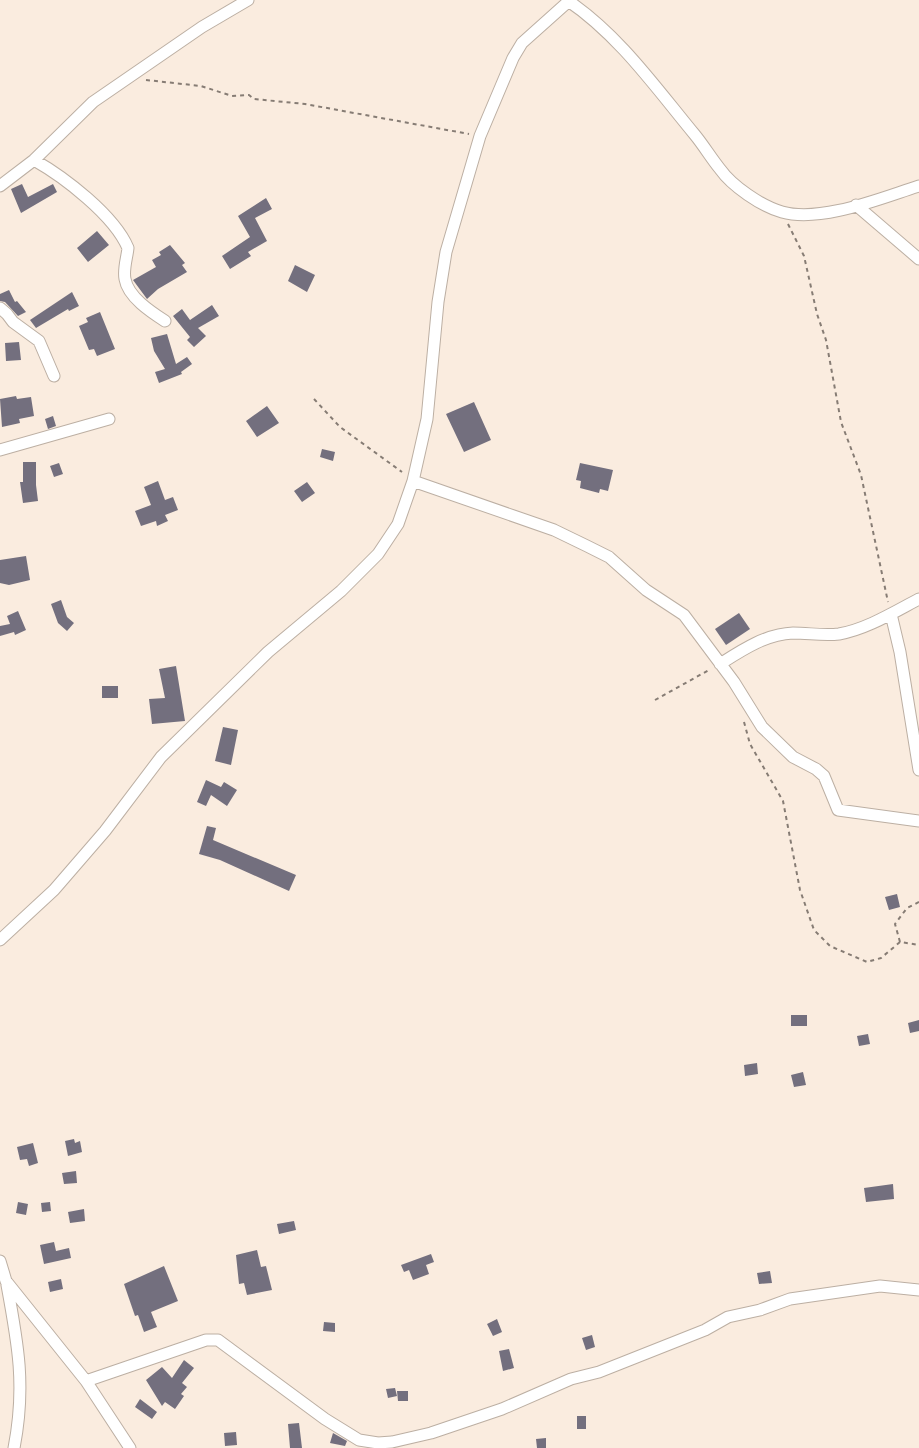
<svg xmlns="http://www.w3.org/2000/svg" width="919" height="1448" viewBox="0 0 919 1448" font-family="'Nunito Sans',sans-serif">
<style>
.building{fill:#736f7e}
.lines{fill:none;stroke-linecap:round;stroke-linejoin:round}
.street-casing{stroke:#bcafa3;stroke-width:13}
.path{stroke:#867c74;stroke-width:2;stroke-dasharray:4 4;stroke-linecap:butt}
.street{stroke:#fff;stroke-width:11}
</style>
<rect width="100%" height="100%" fill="#faecdf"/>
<path class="building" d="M22,184L28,197L53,184L57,192L21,213L11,189Z
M266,198L272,209L255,218L267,241L248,252L251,256L230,269L222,256L250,237L238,216Z
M97,231L109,245L88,262L77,248Z
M170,245L185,263L182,265L187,272L158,289L147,299L133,280L156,267L152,260L161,255L159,252Z
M295,265L315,275L307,292L288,281Z
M9,290L15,302L17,301L26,312L18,316L5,302L0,301V294Z
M72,292L79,306L69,311L68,309L36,328L30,320Z
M212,305L219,316L198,328L206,336L194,347L187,340L190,337L173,316L182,309L190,320Z
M100,312L115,349L97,356L94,349L89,350L79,326L88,322L86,318Z
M167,334L176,364L187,357L192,364L181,372L182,374L159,383L155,372L165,369L154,351L151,338Z
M19,342L21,360L6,361L5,343Z
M16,396L17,399L31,397L34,416L19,419L20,423L2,427L0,399Z
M474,402L491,440L464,452L446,414Z
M267,406L279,423L257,437L246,421Z
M53,416L56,426L48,429L45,419Z
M322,449L335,452L333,461L320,457Z
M23,462H36V485L38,501L23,503L20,482H23Z
M59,463L63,474L54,477L50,466Z
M580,463L613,470L608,491L600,489L599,493L580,488L581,481L576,480Z
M158,481L165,500L173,497L178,510L165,515L168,521L157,526L156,521L141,526L135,511L151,505L144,487Z
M307,482L315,493L302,502L294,491Z
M26,556L30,580L9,585L0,583V560Z
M61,600L67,617L74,623L67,631L58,623L51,604Z
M18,611L26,630L15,635L14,632L0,636V626L10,624L7,616Z
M739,613L750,629L726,645L715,629Z
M176,666L185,721L152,724L149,699L165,698L159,669Z
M102,686H118V698H102Z
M223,727L238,730L231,765L215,761Z
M206,780L221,787L224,782L237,790L227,806L211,795L206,806L197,802Z
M207,826L216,828L213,840L296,875L289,891L220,860L199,854Z
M897,894L900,907L889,910L885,897Z
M791,1015H807V1026H791Z
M919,1020V1031L910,1033L908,1023Z
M868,1034L870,1044L859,1046L857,1036Z
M757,1063L758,1074L745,1076L744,1065Z
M803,1072L806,1085L794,1087L791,1075Z
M74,1139L75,1143L80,1141L82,1152L68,1156L65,1141Z
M33,1143L38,1163L29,1166L27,1159L20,1160L17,1147Z
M76,1171L77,1183L64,1184L62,1173Z
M893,1184L894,1199L866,1202L864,1188Z
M18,1202L28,1204L26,1215L16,1213Z
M50,1202L51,1211L42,1212L41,1203Z
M84,1209L85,1221L70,1223L68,1212Z
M294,1221L296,1230L279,1234L277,1224Z
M54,1242L56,1251L69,1248L71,1258L44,1264L40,1245Z
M257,1250L261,1267L266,1266L272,1290L247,1295L244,1283L239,1284L236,1255Z
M431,1254L434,1262L426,1265L429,1274L413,1280L409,1270L404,1272L401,1265Z
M164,1266L178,1301L151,1312L157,1327L144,1332L138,1315L135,1316L124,1284Z
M770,1271L772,1283L759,1284L757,1273Z
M61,1279L63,1289L50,1292L48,1282Z
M497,1319L502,1332L493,1336L487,1324Z
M324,1322L335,1323V1332L323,1331Z
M592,1335L595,1347L586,1350L582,1338Z
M509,1349L514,1368L503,1371L499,1351Z
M184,1360L194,1368L182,1383L187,1387L181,1394L184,1396L175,1409L165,1402L162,1406L146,1380L162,1367L172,1378Z
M395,1388L397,1396L388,1398L386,1389Z
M397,1391H408V1401H398Z
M140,1399L157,1412L152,1419L135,1407Z
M577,1416H586V1429H577Z
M299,1423L302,1448H290L288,1424Z
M236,1432L237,1445L225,1446L224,1433Z
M333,1433L347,1441L345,1446L330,1443Z
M546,1438V1448H537L536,1439Z"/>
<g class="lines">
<g class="street-casing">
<path id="street" d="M567,0C619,35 656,88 695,135C704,146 711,158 720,169C732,186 761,206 782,212C821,223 881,198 919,186
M34,160C64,177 114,215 128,248C127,258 123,269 125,279C128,297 151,312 165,321
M0,186L34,160L93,102L202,27L248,0
M856,205L919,259
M0,308L7,314L13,322L39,341L54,376
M0,450L109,419
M413,481L554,530L587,546L609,557L646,590L684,615L734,682L762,727L793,757L816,769L824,776L838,810L919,821
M891,614L900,652L919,770
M720,664C742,650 766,634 793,633C809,633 823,636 839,634C867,629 894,612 919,599
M0,940L54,890L105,831L161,757L268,652L341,591L378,554L398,524L413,481L427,419L438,302L446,252L480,136L513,58L522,43L569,1
M0,1261L6,1281L86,1381L130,1448
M7,1285C18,1344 26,1387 14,1448
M86,1381L206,1340H218L325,1419L359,1440L378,1443L392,1442L431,1433L502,1409L571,1379L599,1372L705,1330L728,1317L760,1310L790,1299L880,1286L919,1290"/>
</g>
<path class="path" d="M146,80L201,86L232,96L249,95L254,99L305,104L469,134
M788,224L804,256L817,314L826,340L841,422L861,475L888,602
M314,399L340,427L402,472
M655,700L709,670
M744,722L750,744L783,801L800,890L814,930L830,946L867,962L881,958L900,942
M919,902L907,908L895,924L900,942L919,945"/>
<use href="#street" class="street"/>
</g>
</svg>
